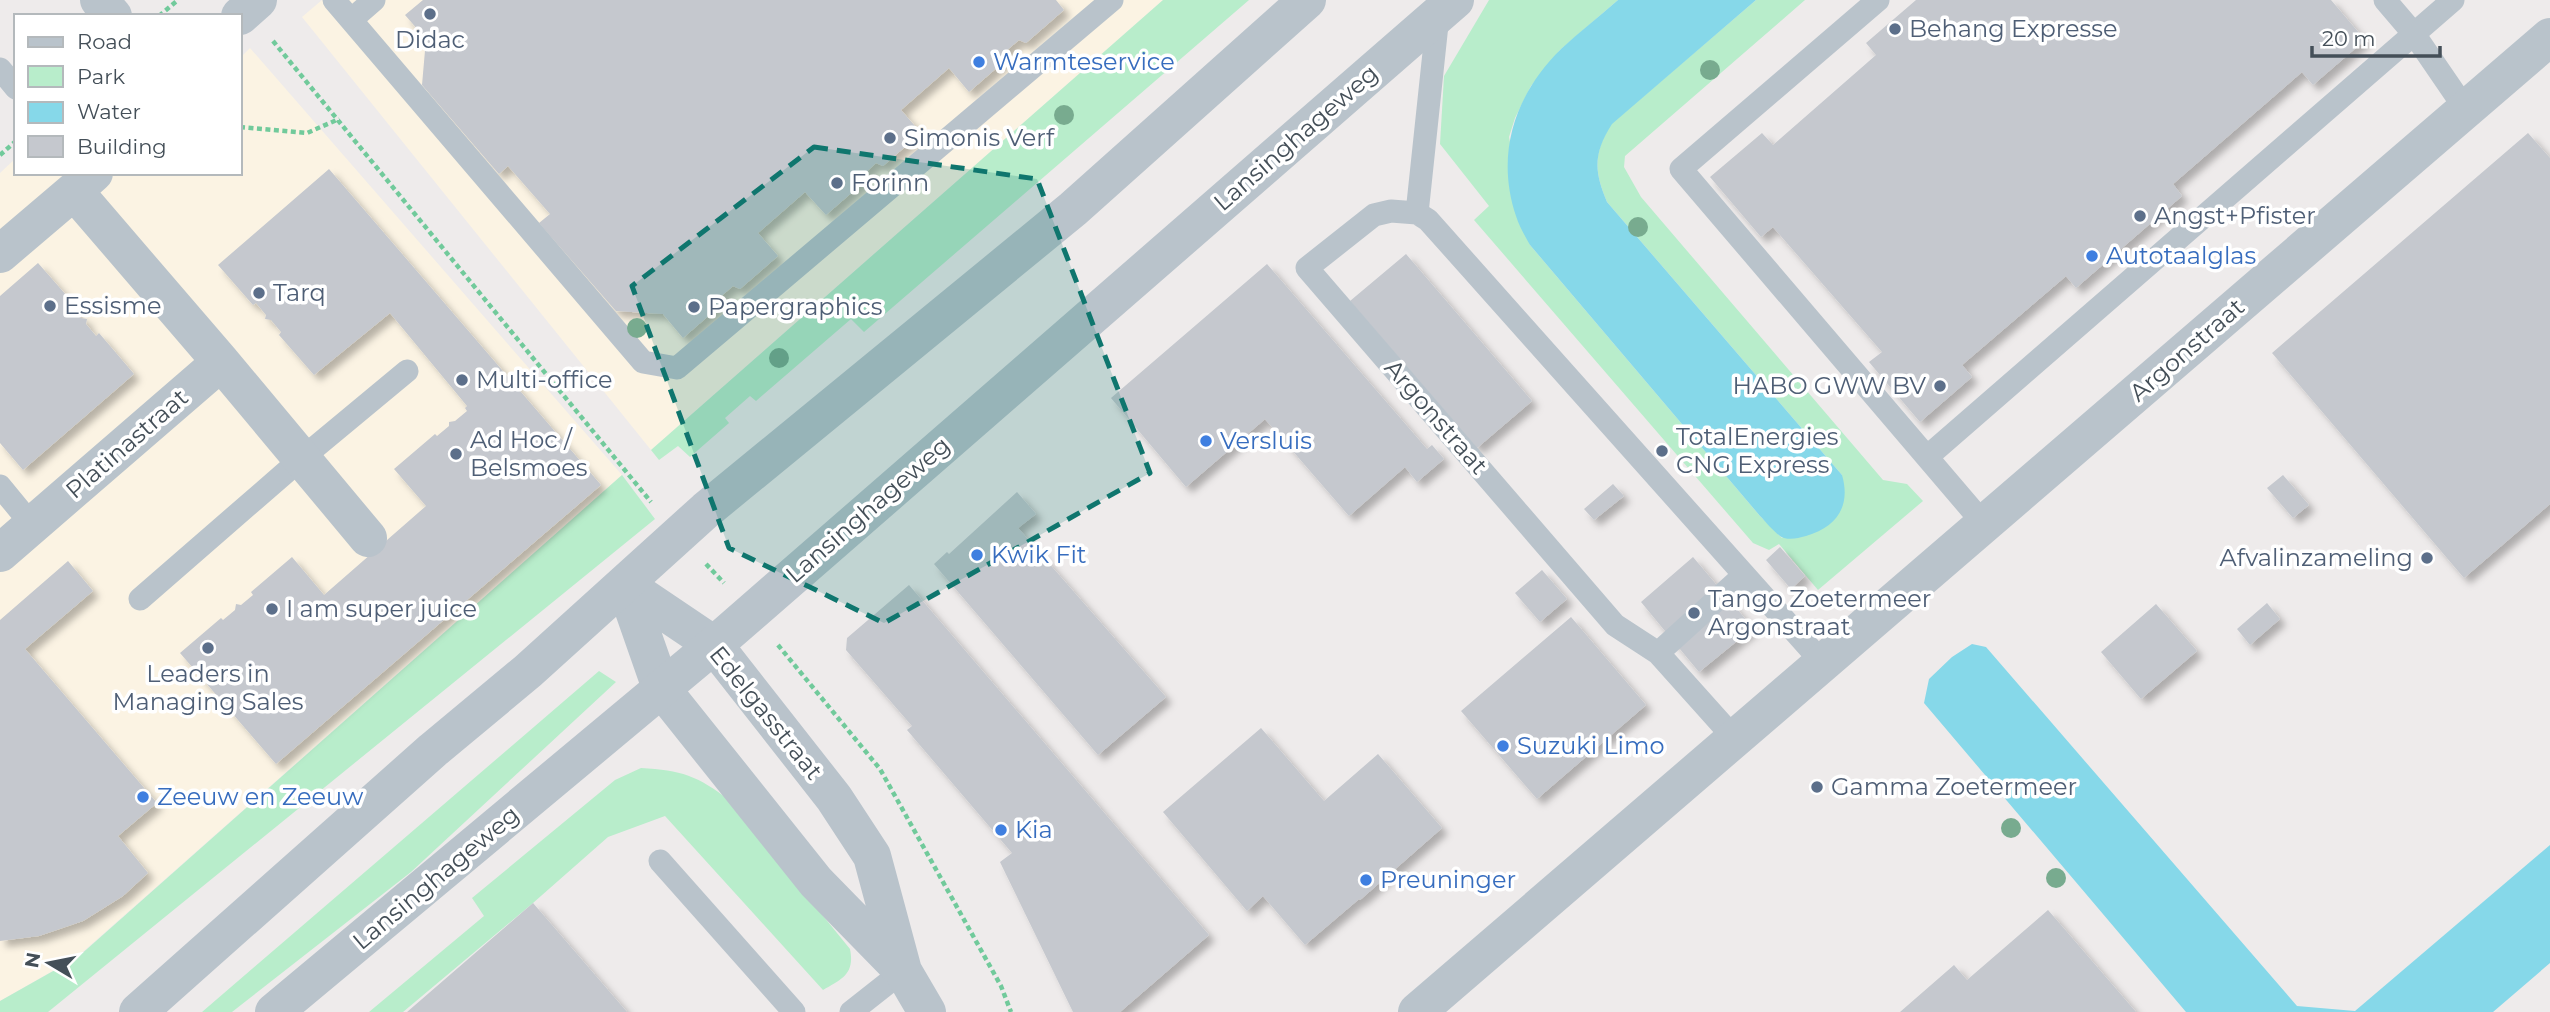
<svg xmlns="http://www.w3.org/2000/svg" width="2550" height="1012" viewBox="0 0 2550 1012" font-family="Montserrat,sans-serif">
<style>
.commercial{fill:#fbf3e3}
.green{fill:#b8edcb}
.water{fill:#86d8e9}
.building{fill:#c5c8ce;filter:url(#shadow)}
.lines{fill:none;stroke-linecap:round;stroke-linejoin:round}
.path{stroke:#71ca9b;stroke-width:4.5;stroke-dasharray:5 3.5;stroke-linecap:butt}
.service{stroke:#b9c3cb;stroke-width:23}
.minor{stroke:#b9c3cb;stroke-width:38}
.tertiary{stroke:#b9c3cb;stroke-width:38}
.tree{fill:#78ab8f}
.marked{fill:#0f766e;fill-opacity:0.2;stroke:#0f766e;stroke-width:5;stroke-dasharray:14 9;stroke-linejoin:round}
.service-dot{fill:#5c6f8a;stroke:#fff;stroke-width:2.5}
.shop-dot{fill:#3f7fe0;stroke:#fff;stroke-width:2.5}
.labels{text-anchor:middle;stroke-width:7;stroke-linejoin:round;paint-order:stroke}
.service-label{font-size:24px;fill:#4e5e75;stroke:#fff;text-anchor:start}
.shop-label{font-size:24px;fill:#366cbe;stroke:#fff;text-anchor:start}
.street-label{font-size:24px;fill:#444f58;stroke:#fff}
</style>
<defs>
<filter id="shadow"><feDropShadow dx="6" dy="6" stdDeviation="3.5" flood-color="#0004"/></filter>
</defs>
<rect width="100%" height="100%" fill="#eeebeb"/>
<path class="commercial" d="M322,0H1163L651,450L302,17Z
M250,48L622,475L77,957L0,1001V173L16,158V173H240V58Z"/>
<path class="green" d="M1163,0H1249L864,332L851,319L756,401L750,396L725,418L729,423L690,457L678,446L659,460L651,450Z
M1489,0H1618L1560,50L1531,86L1515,118L1509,137L1530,245L1760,516L1782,538L1842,475L1607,202C1594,171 1593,154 1611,124L1756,0H1805L1625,156L1624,167L1641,197L1883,480L1907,484L1923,501L1818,590L1779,544L1769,550L1753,543L1474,220L1489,206L1440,144L1444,76Z
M622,475L655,519L48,1012H0V1001L78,957Z
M599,671L616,682L411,872L232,1012H202Z
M641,768C681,770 698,776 729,800L850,949C855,974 842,979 823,990L665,816L608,837L533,903L403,1012H369L484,916L472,898L615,780Z"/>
<path class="water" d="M1618,0H1756L1612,124C1593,154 1594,171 1607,202L1842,475C1851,506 1837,527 1806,536C1798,538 1792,540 1784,538C1776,535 1767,523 1760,516L1530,245C1525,236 1519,226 1516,216C1495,154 1515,94 1561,49C1579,32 1600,16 1618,0Z
M1972,644L1986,647L2297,1006L2355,1011L2550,845V963L2493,1012H2186L1924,703L1929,679L1952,657Z"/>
<path class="building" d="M423,0H1056L1064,10L1026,43L1019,40L1006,51L1007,59L969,92L949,68L901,110L921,133L883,166L876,163L863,175L864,182L826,215L805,192L758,233L778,256L740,289L733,286L719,298L721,305L683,338L663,314L616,311L539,223L550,214L508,166L499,174L422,85L426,39L405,15Z
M1916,0H2331L2365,40L2313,85L2302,72L2173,184L2182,196L2076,288L2066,276L1962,365L1972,377L1920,422L1869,362L1882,352L1773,227L1761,237L1710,177L1762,133L1773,145L1876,55L1866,43Z
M2528,133L2550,158V504L2464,578L2272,353Z
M329,169L601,485L276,764L180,653L221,618L223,620L235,610L236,604L241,605L253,595L251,592L292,557L324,595L426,506L394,469L435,434L437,436L449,426V422L455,421L467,411L465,408L467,406L390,313L314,375L279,335L281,332L271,320L265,319L266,315L256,303L253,305L218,265Z
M1406,254L1532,401L1477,448L1350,301Z
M38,263L74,304L71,306L81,318L87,319L86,324L96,336L99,333L134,374L23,470L0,443V296Z
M1267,264L1427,449L1432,445L1444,459L1417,482L1405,467L1349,516L1265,419L1186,487L1111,398Z
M2283,475L2309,505L2293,518L2267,488Z
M1613,484L1624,496L1594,520L1584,509Z
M1017,492L1036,514L1018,528L1166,697L1098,755L934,564L947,552L949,554Z
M1780,547L1805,576L1791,589L1766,560Z
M1693,557L1753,628L1699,672L1641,602Z
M68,561L93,591L25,649L157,803L118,836L148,873L123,896L83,921L39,936L0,941V620Z
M1542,570L1567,599L1540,622L1515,593Z
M909,585L1209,935L1120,1012H1073L1000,862L1012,853L907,730L912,726L846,650L847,638Z
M2267,603L2280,619L2250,645L2237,629Z
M2156,604L2197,651L2141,699L2101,652Z
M1571,617L1646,705L1537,799L1461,711Z
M1261,728L1324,801L1378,754L1442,828L1360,900L1359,899L1305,945L1263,896L1247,911L1163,812Z
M533,903L627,1012H407Z
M2048,910L2136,1012H1900L1954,965L1967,980Z"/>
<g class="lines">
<path class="path" d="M159,16L178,0
M273,41L651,502
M240,127L307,133L339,119
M0,155L16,141
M706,564L724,583
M778,645L880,769L1001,986L1011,1012"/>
<path class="service" d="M334,0L643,362L677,368L1112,0
M1878,0L1681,169L1984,524
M2385,0L2414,34L2466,110
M351,20L374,0
M0,69L16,88
M1417,213L1438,15
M1927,457L2453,0
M0,486L32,525
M140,599L301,459L407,371
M1658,653L1744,575
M1735,739L1658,653L1615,625L1307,268L1374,215L1391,211L1417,213L1428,220L1822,662
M660,861L794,1012
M851,1012L903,971"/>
<path class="minor" d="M0,254L74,191
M221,362L368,538
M0,553L221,362L74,191L94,173
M625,585L714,645L834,798L872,856L903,971L927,1012
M625,585L661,688L816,882L902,970
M1417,1012L2550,37"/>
<path class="tertiary" d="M99,0L113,16
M240,16L258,0
M138,1012L433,750L528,671L706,510L1073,209L1307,0
M274,1012L714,645L1455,0"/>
</g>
<g class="tree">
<circle cx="1710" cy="70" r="10"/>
<circle cx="1064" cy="115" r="10"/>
<circle cx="1638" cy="227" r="10"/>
<circle cx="637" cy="328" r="10"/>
<circle cx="779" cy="358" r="10"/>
<circle cx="2011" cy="828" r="10"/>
<circle cx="2056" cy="878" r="10"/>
</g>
<path class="marked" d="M814,147L1037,179L1150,473L884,623L729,548L632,286Z"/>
<g class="service-dot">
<circle cx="430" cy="14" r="7"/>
<circle cx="1895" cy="29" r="7"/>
<circle cx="890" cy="138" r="7"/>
<circle cx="837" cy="183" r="7"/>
<circle cx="2140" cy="216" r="7"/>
<circle cx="259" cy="293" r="7"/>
<circle cx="50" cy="306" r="7"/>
<circle cx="694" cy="307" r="7"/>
<circle cx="462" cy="380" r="7"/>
<circle cx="1940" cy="386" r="7"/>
<circle cx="1662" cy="451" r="7"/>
<circle cx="456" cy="454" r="7"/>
<circle cx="2427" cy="558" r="7"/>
<circle cx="272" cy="609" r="7"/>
<circle cx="1694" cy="613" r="7"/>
<circle cx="208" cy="648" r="7"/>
<circle cx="1817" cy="787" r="7"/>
</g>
<g class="shop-dot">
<circle cx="979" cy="62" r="7"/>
<circle cx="2092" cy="256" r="7"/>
<circle cx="1206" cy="441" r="7"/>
<circle cx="977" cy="555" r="7"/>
<circle cx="1503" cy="746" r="7"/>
<circle cx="143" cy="797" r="7"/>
<circle cx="1001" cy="830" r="7"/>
<circle cx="1366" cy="880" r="7"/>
</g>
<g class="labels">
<g class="service-label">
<text x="1909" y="37">Behang Expresse</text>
<text x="430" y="48" text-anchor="middle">Didac</text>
<text x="904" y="146">Simonis Verf</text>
<text x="851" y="191">Forinn</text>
<text x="2154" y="224">Angst+Pfister</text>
<text x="273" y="301">Tarq</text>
<text x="64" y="314">Essisme</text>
<text x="708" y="315">Papergraphics</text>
<text x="476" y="388">Multi-office</text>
<text x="1926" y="394" text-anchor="end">HABO GWW BV</text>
<text x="1676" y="445">TotalEnergies<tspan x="1676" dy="28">CNG Express</tspan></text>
<text x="470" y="448">Ad Hoc /<tspan x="470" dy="28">Belsmoes</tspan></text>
<text x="2413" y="566" text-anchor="end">Afvalinzameling</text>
<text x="1708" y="607">Tango Zoetermeer<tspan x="1708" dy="28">Argonstraat</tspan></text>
<text x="286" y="617">I am super juice</text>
<text x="208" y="682" text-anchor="middle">Leaders in<tspan x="208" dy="28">Managing Sales</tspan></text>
<text x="1831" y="795">Gamma Zoetermeer</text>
</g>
<g class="shop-label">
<text x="993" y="70">Warmteservice</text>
<text x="2106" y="264">Autotaalglas</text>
<text x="1220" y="449">Versluis</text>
<text x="991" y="563">Kwik Fit</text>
<text x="1517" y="754">Suzuki Limo</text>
<text x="157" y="805">Zeeuw en Zeeuw</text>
<text x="1015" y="838">Kia</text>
<text x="1380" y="888">Preuninger</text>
</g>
<g class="street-label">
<text transform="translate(1296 138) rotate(-41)" y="8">Lansinghageweg</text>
<text transform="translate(2187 350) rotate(-41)" y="8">Argonstraat</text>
<text transform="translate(1436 417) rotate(49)" y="8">Argonstraat</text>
<text transform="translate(127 444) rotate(-41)" y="8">Platinastraat</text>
<text transform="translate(868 510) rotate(-41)" y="8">Lansinghageweg</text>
<text transform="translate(766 713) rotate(51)" y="8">Edelgasstraat</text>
<text transform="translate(436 878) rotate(-40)" y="8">Lansinghageweg</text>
</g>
</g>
<rect x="14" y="14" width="228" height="161" fill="#ffffff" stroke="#b4b9bc" stroke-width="2"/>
<rect x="28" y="37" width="35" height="10" fill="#b9c3cb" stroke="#b4b9bc" stroke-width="2"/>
<text x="77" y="49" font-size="21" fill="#444f58">Road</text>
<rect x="28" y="66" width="35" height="21" fill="#b8edcb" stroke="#b4b9bc" stroke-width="2"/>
<text x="77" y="84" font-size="21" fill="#444f58">Park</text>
<rect x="28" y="102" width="35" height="21" fill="#86d8e9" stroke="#b4b9bc" stroke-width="2"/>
<text x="77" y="119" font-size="21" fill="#444f58">Water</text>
<rect x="28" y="136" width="35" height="21" fill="#c5c8ce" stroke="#b4b9bc" stroke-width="2"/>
<text x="77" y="154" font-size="21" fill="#444f58">Building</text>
<g transform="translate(49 963) rotate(280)" stroke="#ffffff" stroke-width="5" paint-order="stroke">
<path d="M0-5L12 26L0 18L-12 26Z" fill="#444f58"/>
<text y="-10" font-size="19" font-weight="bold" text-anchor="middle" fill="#444f58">N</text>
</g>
<path d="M2312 46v10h128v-10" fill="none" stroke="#444f58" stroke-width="3.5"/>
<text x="2322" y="46" font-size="21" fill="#444f58" stroke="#ffffff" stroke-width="5" paint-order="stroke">20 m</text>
</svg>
